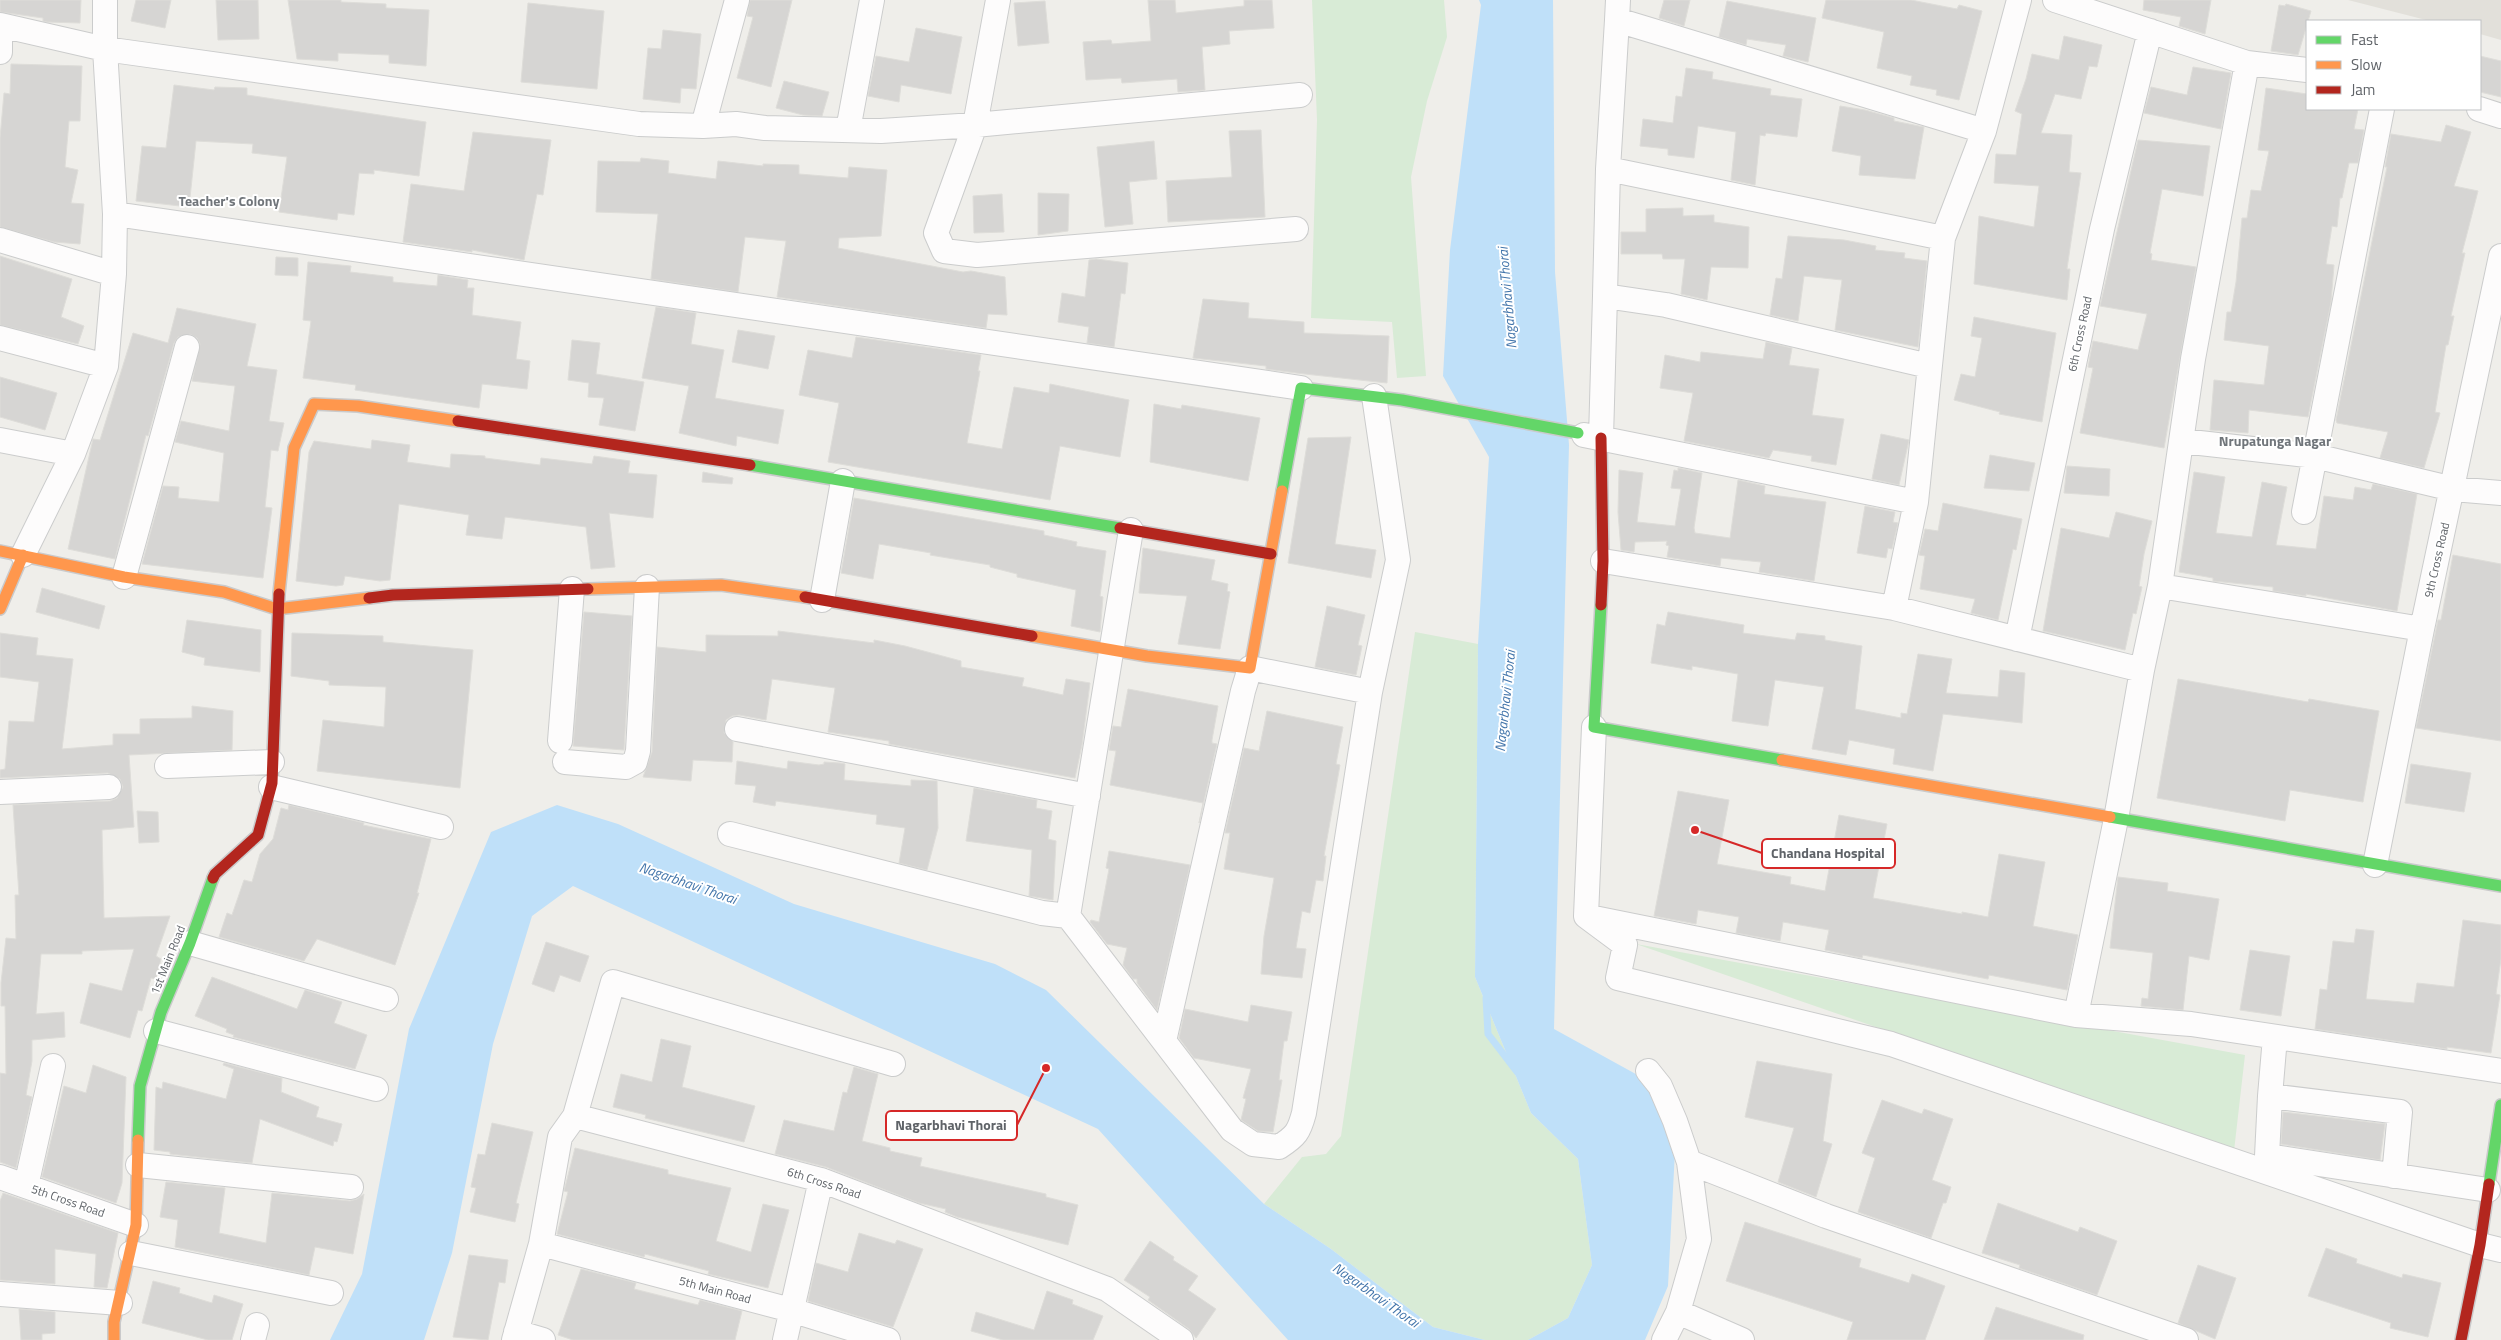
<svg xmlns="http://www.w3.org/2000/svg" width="2501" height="1340" viewBox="0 0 2501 1340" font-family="'Titillium Web',sans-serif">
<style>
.education{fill:#e2e0da}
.green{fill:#d8ebd6}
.water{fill:#bfe0f9}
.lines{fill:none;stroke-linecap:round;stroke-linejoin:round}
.stream{stroke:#bfe0f9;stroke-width:7}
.building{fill:#d6d5d3;stroke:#deddd9}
.street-casing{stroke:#cbcccc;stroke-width:26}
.fast-casing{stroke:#cacacb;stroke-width:14}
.slow-casing{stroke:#cacacb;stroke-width:14}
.jam-casing{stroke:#cacacb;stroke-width:14}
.street{stroke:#fdfcfc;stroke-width:24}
.fast{stroke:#63d668;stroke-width:11}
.slow{stroke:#ff974d;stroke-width:11}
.jam{stroke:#b3261e;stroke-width:11}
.labels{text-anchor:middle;stroke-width:4;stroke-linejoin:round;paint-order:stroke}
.street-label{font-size:12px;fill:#5f6368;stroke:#fff}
.neighbourhood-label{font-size:14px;font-weight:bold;fill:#70757a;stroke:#fff}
.water-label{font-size:14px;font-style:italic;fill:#4174aa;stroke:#fff}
.leader{fill:none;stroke:#d62828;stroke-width:2}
.callout-dot{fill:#d62828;stroke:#fff;stroke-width:2}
.callout{fill:#fff;stroke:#d62828;stroke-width:2}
.callout-label{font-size:14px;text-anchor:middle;font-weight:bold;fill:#5f6368}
</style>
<rect width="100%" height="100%" fill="#efeeea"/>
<path class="education" d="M2348,0H2501V40L2480,34V21H2430Z"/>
<path class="green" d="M1312,0H1444L1447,37L1427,101L1411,177L1426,376L1397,378L1392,322L1311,318L1317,120Z
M1415,632L1478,644L1475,977L1531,1113L1578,1159L1592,1265L1568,1318L1528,1340H1485L1433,1327L1331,1249L1264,1204L1302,1157L1326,1154L1341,1136Z
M1636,944L2245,1055L2234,1151Z"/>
<path class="water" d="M1479,0H1553L1555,272L1569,445L1554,1029L1643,1078L1675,1151L1668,1286L1645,1340H1528L1568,1318L1592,1265L1578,1159L1531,1113L1475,977L1478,644L1489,457L1443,376L1450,250L1481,5Z
M557,805L618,824L794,904L995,964L1046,990L1264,1204L1331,1249L1433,1327L1485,1340H1288L1098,1129L573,886L532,916L493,1044L452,1253L424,1340H330L362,1274L409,1029L491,832Z"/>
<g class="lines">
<path class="stream" d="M1486,998L1488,1034L1517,1072"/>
</g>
<path class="building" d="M0,0H81L80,23L47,22L43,21V18L0,12Z
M136,0H171L165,28L131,21Z
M216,0H258L259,39L218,40Z
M288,0H341V2L386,4V8L429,10L426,66L389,63V55L338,53V61L297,59Z
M750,0H792L771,87L737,78L753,17L747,16Z
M1148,0H1175L1176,13L1244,6V0H1272L1274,28L1229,31L1230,44L1202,47L1205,90L1178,92L1177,79L1122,83L1121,78L1086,80L1083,42L1111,40L1112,44L1151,41Z
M1664,0H1690L1684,26L1659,18Z
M1826,0H1911L1957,9L1959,5L1982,11L1959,100L1936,95L1937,90L1910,85L1912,76L1877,68L1884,32L1822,18Z
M2144,0H2211L2205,34L2179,26L2181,17L2143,10Z
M1045,1L1049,43L1018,46L1014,3Z
M1727,1L1816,18L1808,62L1783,56L1786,45L1747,39L1746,45L1719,37Z
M528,3L604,11L597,89L521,82Z
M2286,4L2311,11L2298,55L2271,51L2279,5L2285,6Z
M916,28L962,37L951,94L901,85L899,102L868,96L876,56L909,62Z
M663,30L701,34L696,89L681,88L680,103L643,99L648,48L661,49Z
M2064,36L2102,45L2097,67L2089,66L2081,99L2055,94L2041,133L2072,135L2069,172L2081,173L2067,269H2070L2067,300L1974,284L1979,216L2034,227L2039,186L1994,183L1996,154L2016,155L2022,114L2015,111L2026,79L2032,54L2059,60Z
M2480,56L2501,61V97L2480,92Z
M11,64L82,66L80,121H69L65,167L78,170L71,203L84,204L80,244L54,242L0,227V138L4,93L10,94Z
M2193,67L2231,73L2221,129L2144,113L2151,87L2187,95Z
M1686,68L1713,72L1712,79L1771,89L1770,95L1802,99L1797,137L1766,133L1765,136L1760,135L1755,185L1731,180L1736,132L1698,126L1694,158L1668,155V149L1640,146L1643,119L1673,123L1676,96L1682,97Z
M784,81L829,92L822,116L803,115L776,108Z
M174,85L214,90L215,87L247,88V95L426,122L419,176L374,170V174L359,173L354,215L338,213L337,220L279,212L287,157L252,153L253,144L196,141L189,207L136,201L142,146L166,148Z
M2266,88L2307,94V109H2358L2354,129L2364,130L2358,163H2349L2342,198H2340L2337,227L2332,226L2326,264L2334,265L2331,302L2308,417L2249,410L2248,433L2210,430L2214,380L2264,385L2269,346L2224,340L2227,312H2231L2236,282L2242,218H2247L2251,190L2261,191L2269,151L2258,150Z
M1840,106L1865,110L1894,118V121L1924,127L1915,179L1859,175L1861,156L1832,151Z
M2446,125L2471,132L2454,186L2478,191L2462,253H2465L2451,316H2454L2448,345H2446L2435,412L2440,413L2424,468L2380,458L2388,432L2337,423L2336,420L2387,167H2385L2391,134L2441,142Z
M1261,130L1265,217L1168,222L1166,181L1232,177L1229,131Z
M473,132L551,140L543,195L537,194L524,260L472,250V252L403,242L411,184L464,191Z
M2138,140L2210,146L2203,196L2162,189L2150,253L2152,254L2151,260L2196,267L2164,448L2080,433L2093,368L2088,367L2093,341L2138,350L2147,314L2100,306Z
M1154,141L1157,179L1129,182L1133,224L1105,227L1097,147Z
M641,158L669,161L668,173L716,179L718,161L763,166V164L799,165V174L848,178L849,167L887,170L881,236L839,238L838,248L963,272L971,271L1005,277L1007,315L988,314L986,328L777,297L786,241L745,237L738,292L651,279L658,214L596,212L598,161L640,162Z
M1038,193L1069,194L1068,231L1038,235Z
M1002,194L1004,232L974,233L973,196Z
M1683,208V216L1714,215V222L1749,227L1748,268L1711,267L1707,300L1681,294L1685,259H1663L1662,254H1621V232H1646V209Z
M1788,236L1844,240L1876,246L1875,250L1905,253L1904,258L1927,261L1918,347L1835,330L1842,280L1804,276L1798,321L1770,315L1776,278L1782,279Z
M0,256L72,279L61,317L84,326L78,344L0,325Z
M276,257L298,258V276L275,275Z
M1096,259L1128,263L1125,294L1121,293L1114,347L1087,343L1089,327L1058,322L1062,293L1085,297L1089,260Z
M308,262L351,266L350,272L393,277V282L437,286L438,275L468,280L467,288H474L472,315L521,322L516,359L530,361L527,389L482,384L479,408L355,390L356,385L303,378L311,321L303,320Z
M1203,299L1249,303L1248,318L1304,322V333L1389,336L1387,383L1296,373L1266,369V366L1193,358Z
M656,307L696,313L691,344L724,350L715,398L784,410L778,444L737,436L736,446L679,433L689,386L642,378Z
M177,308L256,324L247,366L277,370L269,421L284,423L278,451L271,450L265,507L272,508L263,578L142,564L163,486L179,487L178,498L219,502L224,453L175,442L181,421L229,431L235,386L192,381L200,344L197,338L190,334L178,337L174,343L148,436L146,435L115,559L68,549L93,439L100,440L133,333L168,343Z
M1974,317L2056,333L2042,422L1999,414L2000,412L1954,400L1961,374L1975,377L1982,338L1971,336Z
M738,330L775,336L768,369L732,362Z
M856,337L981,355L978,371H980L967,443L1002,449L1014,387L1049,393L1050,384L1129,400L1120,457L1060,446L1050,500L828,462L839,403L799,395L808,350L852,358Z
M572,340L600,343L596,374L644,382L635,431L599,425L604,398L588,397L589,383L568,380Z
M1766,342L1792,348L1789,365L1819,369L1812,415L1844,419L1836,465L1811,461L1812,456L1773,450L1769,458L1684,441L1693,393L1660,388L1665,355L1700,362L1701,352L1763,359Z
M0,377L57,393L45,430L0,417Z
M1154,404L1181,409L1182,405L1260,418L1248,481L1150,462Z
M1881,434L1909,440L1899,485L1872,479Z
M1351,437L1335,544L1376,550L1371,578L1288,563L1308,438Z
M372,440L410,445L407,462L450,468L451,454L485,456V458L540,465L541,458L592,464L594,456L630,461L628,473L657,475L653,518L609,513L615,567L591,569L586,527L505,517L502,539L466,535L469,515L399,504L390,580L380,581L345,576L343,585L336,586L296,581L309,452L314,441L371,449Z
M1990,455L2035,463L2029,491L1984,488Z
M2067,466L2110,469L2109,496L2064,493Z
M1678,468L1702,473L1694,528L1695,533L1730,538L1738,480L1765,486L1764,494L1826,502L1814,581L1759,572L1761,562L1721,558L1720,566L1667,557L1669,546L1666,545L1667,541L1635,542L1634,552L1621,550L1618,512L1619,470L1643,473L1637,522L1675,526L1681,489L1671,488L1674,470L1678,471Z
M703,472L733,478L732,484L702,482Z
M2194,472L2225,477L2216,533L2252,537L2262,482L2287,487L2276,545L2316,549L2324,496L2353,500L2355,487L2371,490L2373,484L2417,494L2397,611L2306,594V596L2273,591V587L2213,581V578L2179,572Z
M854,498L1044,531V535L1077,542L1076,546L1106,551L1100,596L1103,597L1100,632L1071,626L1076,590L1017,577V574L990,567V565L930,555L931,553L879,544L873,579L841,573Z
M1943,503L2022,519L2016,550L2013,549L1998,620L1971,613L1975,599L1920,589L1925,556L1919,555L1925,529L1938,531Z
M1865,506L1895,512L1893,522L1898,523L1892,549L1888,548L1886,558L1857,553Z
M2116,512L2152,521L2144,554L2139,586L2142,587L2136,614L2133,613L2125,650L2043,631L2061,528L2109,538Z
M1143,548L1215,560L1211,580L1228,584L1227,591L1230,592L1220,649L1178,644L1187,596L1139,593Z
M2453,555L2501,564V741L2416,728L2438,620H2441Z
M42,588L105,606L99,629L36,612Z
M1327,606L1365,615L1358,645L1362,646L1356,675L1315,667Z
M584,612L632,616L624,750L573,746Z
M1668,612L1744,625L1743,633L1795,640L1797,633L1825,636V640L1862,646L1855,709L1901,718V713L1907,714L1918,654L1952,659L1946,693L1998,697L2000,670L2025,673L2022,723L1943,714L1933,771L1893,764L1895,749L1849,740L1846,755L1812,749L1824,687L1775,680L1768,726L1732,721L1738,674L1692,666V670L1651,663L1657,624L1665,626Z
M187,620L261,630L260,672L204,665L205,658L182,652Z
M778,631L874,643V640L905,646L961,661V667L1024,678L1022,686L1063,695L1066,679L1090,683L1082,745L1075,778L889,744V741L828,732L835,688L772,679L766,720L739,715L732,716L726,720L724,733L733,742L732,762L693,760L691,781L643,777L652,752L657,647L706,652V635L778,636Z
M0,633L38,638L36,655L73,659L62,749L113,745V734H140V719L192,718V706L233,711L232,750L129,755L134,827L102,830L104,918L170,916L156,956L161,959L156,979L151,978L142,1011L138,1010L130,1038L80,1023L90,983L122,991L134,949L82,951V954H41L36,1014L64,1012L65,1037L32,1040V1061L26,1095L32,1097L16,1168L0,1162V1073L6,1074L5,1006H1V983L6,938L16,939L15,895H19L13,805L110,801L117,798L123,787L120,779L108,773L0,778V770L5,769L9,721L34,722L39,682L0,677Z
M292,633L383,636V642L473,650L460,788L317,771L323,720L384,727L386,687L329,685V681L291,676Z
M2178,679L2308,702L2309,699L2379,711L2363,802L2290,790L2285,821L2157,798Z
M1128,689L1218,706L1212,740V743L1217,744L1199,823L1203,803L1110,785L1116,751L1109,750L1113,726L1121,727Z
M1267,711L1343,727L1336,764L1340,765L1324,856H1326L1323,881L1316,880L1310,913L1302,911L1296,948L1306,949L1302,978L1261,974L1264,936L1274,878L1224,869L1230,833H1225L1244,748L1259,751Z
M737,761L787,769L788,761L819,765L824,764V762L840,763L845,764L844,780L911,786V780L937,781L938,828L927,870L899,863L905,828L876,824L877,815L776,801L775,806L753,802L756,786L735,784Z
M2411,764L2471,773L2464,812L2405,803Z
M974,788L1037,800L1036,808L1052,811L1048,839L1056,841L1053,900L1029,896L1032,850L966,841Z
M1678,791L1729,800L1717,864L1791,877L1790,884L1825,891L1839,815L1887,824L1873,898L1962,914V912L1988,917L1999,854L2045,862L2033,926L2078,935L2067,990L1989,975L1988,979L1863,955L1862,958L1825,950L1829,930L1783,922L1780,941L1736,933L1739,917L1698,910L1696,924L1654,916Z
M289,805L364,823L363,825L431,839L417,893H419L395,965L317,939L304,961L219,937L227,913L232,915L244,880L252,882L260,854L273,839L281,808L288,810Z
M137,811L158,812L159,842L139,843Z
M1109,851L1190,865L1157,1010L1137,983V979H1133L1123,965L1127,948L1107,944L1090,922L1091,920L1099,922L1109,869L1106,868Z
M2118,877L2168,883L2167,891L2219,899L2209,960L2189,956L2183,1010L2141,1006L2142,998L2148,999L2153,953L2110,948Z
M2463,920L2501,925V959L2496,994L2500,995L2491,1053L2447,1047V1049L2315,1029L2320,989L2327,990L2333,941L2354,943L2356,929L2374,931L2366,999L2414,1003L2417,983L2454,987Z
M546,942L589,956L580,982L560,975L554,992L532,984Z
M2250,950L2290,956L2281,1016L2240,1010Z
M212,977L297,1009L305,990L342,1002L334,1023L367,1035L355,1069L233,1037L234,1035L226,1032L227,1029L195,1016Z
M1251,1005L1292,1012L1287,1041H1284L1279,1080H1282L1273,1132L1258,1131L1241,1120L1246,1099L1243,1098L1251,1069L1194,1058L1179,1038L1185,1009L1248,1022Z
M661,1039L691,1046L682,1087L755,1106L744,1142L645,1118L646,1115L613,1107L621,1074L652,1082Z
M1757,1061L1832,1074L1823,1141L1832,1144L1816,1197L1778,1182L1794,1128L1745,1117Z
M224,1063L282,1078L281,1092L319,1107L316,1117L342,1124L337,1142L334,1141L333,1146L260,1119L252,1163L170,1154V1152L154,1150L156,1087L162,1089L163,1082L226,1099L234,1069L223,1065Z
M93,1065L126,1077L122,1183L116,1203L42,1177L64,1086L86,1093Z
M854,1067L878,1074L862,1141L890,1148V1151L922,1158L920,1166L1046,1194V1197L1078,1205L1068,1245L957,1217L945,1212L946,1209L919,1203L826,1167L775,1154L784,1120L834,1131L843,1092L847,1093Z
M1882,1100L1922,1114L1924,1109L1953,1119L1932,1180L1951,1187L1946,1203H1943L1931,1238L1858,1212L1875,1158L1862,1153Z
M2283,1112L2385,1124L2380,1160L2281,1144Z
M492,1123L533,1132L516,1203L519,1204L515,1222L470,1212L476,1188L471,1187L478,1154L485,1155Z
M575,1148L668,1170V1174L731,1188L716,1241L751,1252L763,1204L789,1210L768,1288L708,1274L709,1271L645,1254L644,1257L557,1234L568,1192L564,1191Z
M166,1182L225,1188L219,1233L266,1243L272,1193L350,1201L357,1199L364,1194L353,1254L315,1247L309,1275L175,1247L178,1220L160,1217Z
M3,1193L118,1233L107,1288L94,1287L96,1254L55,1249V1284L0,1280V1201Z
M1998,1203L2078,1232L2080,1227L2117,1241L2097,1295L2019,1268L2020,1265L1982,1253Z
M1745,1222L1861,1259L1859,1267L1909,1283L1912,1274L1945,1286L1925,1340H1847L1853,1322L1726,1281Z
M859,1233L895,1244L897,1240L923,1249L893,1327L808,1301L816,1263L848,1272Z
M1150,1241L1174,1257L1173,1260L1198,1276L1188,1290L1216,1309L1196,1338L1189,1329L1148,1300L1150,1297L1124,1280Z
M2326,1248L2357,1259L2356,1263L2402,1278L2403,1274L2441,1283L2428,1337L2390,1328L2391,1323L2308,1296Z
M469,1255L508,1260L505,1283L499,1282L488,1340L453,1337Z
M2198,1265L2236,1278L2215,1339L2178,1323Z
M581,1269L636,1283L634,1289L698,1305L700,1300L742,1311L735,1340H573L558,1335Z
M153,1281L180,1288L179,1293L212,1303L214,1295L243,1304L232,1340H208L142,1323Z
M1047,1291L1073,1300L1072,1304L1103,1316L1093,1340H1003L971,1331L976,1312L1034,1330Z
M1996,1307L2084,1335L2083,1340H1984Z
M19,1309L55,1312V1333L42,1334V1340H21Z"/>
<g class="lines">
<g class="street-casing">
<path id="street" d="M998,0L975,125L936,233L944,251L977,255L1296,229
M1618,0L1617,20L1984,131
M2055,0L2247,63L2193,359L2160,586L2142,670L2116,819L2076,1015
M1617,20L1608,169L1943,238
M0,25L105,49L639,124L703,126L736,124L765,128L881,131L975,125L1300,95
M0,26V52
M2247,63L2307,70
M2479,109L2501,116
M703,126L737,0
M848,130L872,0
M1608,169L1605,296L1666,305L1929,366
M115,214L1301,388
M0,240L114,274
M0,338L106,366
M1584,435L1916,502
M1601,438L1605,296
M0,440L73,454L106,366L114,274L115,214L105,49V0
M2182,441L2315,456L2453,489L2501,493
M2304,512L2382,109
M23,555L73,454
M1603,561L1894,608L2142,670
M124,577L187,347
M2160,586L2422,629
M822,600L843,481
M1894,608L1916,502L1943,238L1984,131L2019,0
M2017,639L2102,229L2150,31
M737,729L1088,796
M560,741L572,589
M565,762L626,767L635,762L638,751L647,587
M167,766L272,762
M271,787L441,827
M0,792L109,787
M730,834L1042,913L1068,916L1232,1130L1253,1144L1279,1147C1296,1136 1299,1132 1304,1113L1370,692L1398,560L1374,396
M2375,865L2422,629L2501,256
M1068,916L1131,530
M1586,916L1625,945L1618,978L1891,1044L2480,1245L2501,1250
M1586,916L1594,727
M1594,918L2076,1015L2191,1024L2501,1071
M190,943L386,999
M156,1031L376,1089
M1164,1041L1243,691L1250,668L1370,692
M1648,1071L1660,1086L1675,1121L1689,1162L1699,1239L1678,1312L1664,1340
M2270,1096L2275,1037
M575,1116L613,982L893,1064
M1689,1162L1826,1216L2186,1340
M138,1165L351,1187
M2394,1176L2400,1112L2270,1096L2267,1156L2488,1190
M0,1177L136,1225
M26,1186L53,1066
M541,1244L791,1310L888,1340
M131,1253L331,1293
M0,1294L120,1303
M1678,1312L1742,1340
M516,1332L543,1340
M253,1340L257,1325
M514,1340L541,1244L560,1137L575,1116L821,1180L1107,1289L1181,1340
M785,1340L821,1180"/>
</g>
<g class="fast-casing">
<path id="fast" d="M750,465L1120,528
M1282,491L1301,388L1402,400L1578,433
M1601,605L1594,727L1782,760
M2110,817L2501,886
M138,1140L140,1086L161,1012L190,943L213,878
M2489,1184L2501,1105"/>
</g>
<g class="slow-casing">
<path id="slow" d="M0,551L124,577L224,592L277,609L369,598
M588,589L721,585L805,597
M279,594L294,448L314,404L358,406L458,421
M0,609L23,555
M1032,636L1147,656L1250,668L1282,491
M1782,760L2110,817
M114,1340V1322L136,1225L138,1140"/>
</g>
<g class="jam-casing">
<path id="jam" d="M458,421L750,465
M1120,528L1271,554
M805,597L1032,636
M369,598L393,595L588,589
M1601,605L1603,561L1601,438
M213,878L215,874L258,835L272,783L279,594
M2461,1340L2480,1245L2489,1184"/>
</g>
<use href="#street" class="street"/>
<use href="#fast" class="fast"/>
<use href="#slow" class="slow"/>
<use href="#jam" class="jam"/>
</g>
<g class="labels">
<g class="street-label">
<text transform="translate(2080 334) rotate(-78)" y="4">6th Cross Road</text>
<text transform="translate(2437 560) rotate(-77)" y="4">9th Cross Road</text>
<text transform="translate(168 960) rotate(-68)" y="4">1st Main Road</text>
<text transform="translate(824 1183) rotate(18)" y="4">6th Cross Road</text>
<text transform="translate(68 1201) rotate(19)" y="4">5th Cross Road</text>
<text transform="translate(715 1290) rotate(15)" y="4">5th Main Road</text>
</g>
<g class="neighbourhood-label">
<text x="229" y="206">Teacher's Colony</text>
<text x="2275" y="446">Nrupatunga Nagar</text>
</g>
<g class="water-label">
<text transform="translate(1507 298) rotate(-95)" y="5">Nagarbhavi Thorai</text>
<text transform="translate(1505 701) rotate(-84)" y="5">Nagarbhavi Thorai</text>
<text transform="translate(688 883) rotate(19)" y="5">Nagarbhavi Thorai</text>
<text transform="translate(1376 1295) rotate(35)" y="5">Nagarbhavi Thorai</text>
</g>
</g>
<path class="leader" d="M1695 830L1762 853M1046 1068L1017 1125"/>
<g class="callout-dot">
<circle cx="1695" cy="830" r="5"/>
<circle cx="1046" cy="1068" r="5"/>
</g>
<g class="callout">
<rect x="1762" y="839" width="133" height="29" rx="5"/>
<rect x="886" y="1111" width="131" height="29" rx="5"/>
</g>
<g class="callout-label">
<text x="1828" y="858">Chandana Hospital</text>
<text x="951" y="1130">Nagarbhavi Thorai</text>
</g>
<rect x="2306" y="20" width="175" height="90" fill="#ffffff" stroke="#bfc1c3"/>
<rect x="2316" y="36" width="25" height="8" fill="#63d668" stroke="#bfc1c3"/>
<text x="2351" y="45" font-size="15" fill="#5f6368">Fast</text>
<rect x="2316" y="61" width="25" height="8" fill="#ff974d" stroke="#bfc1c3"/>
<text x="2351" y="70" font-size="15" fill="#5f6368">Slow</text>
<rect x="2316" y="86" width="25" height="8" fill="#b3261e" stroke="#bfc1c3"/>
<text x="2351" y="95" font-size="15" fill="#5f6368">Jam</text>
</svg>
